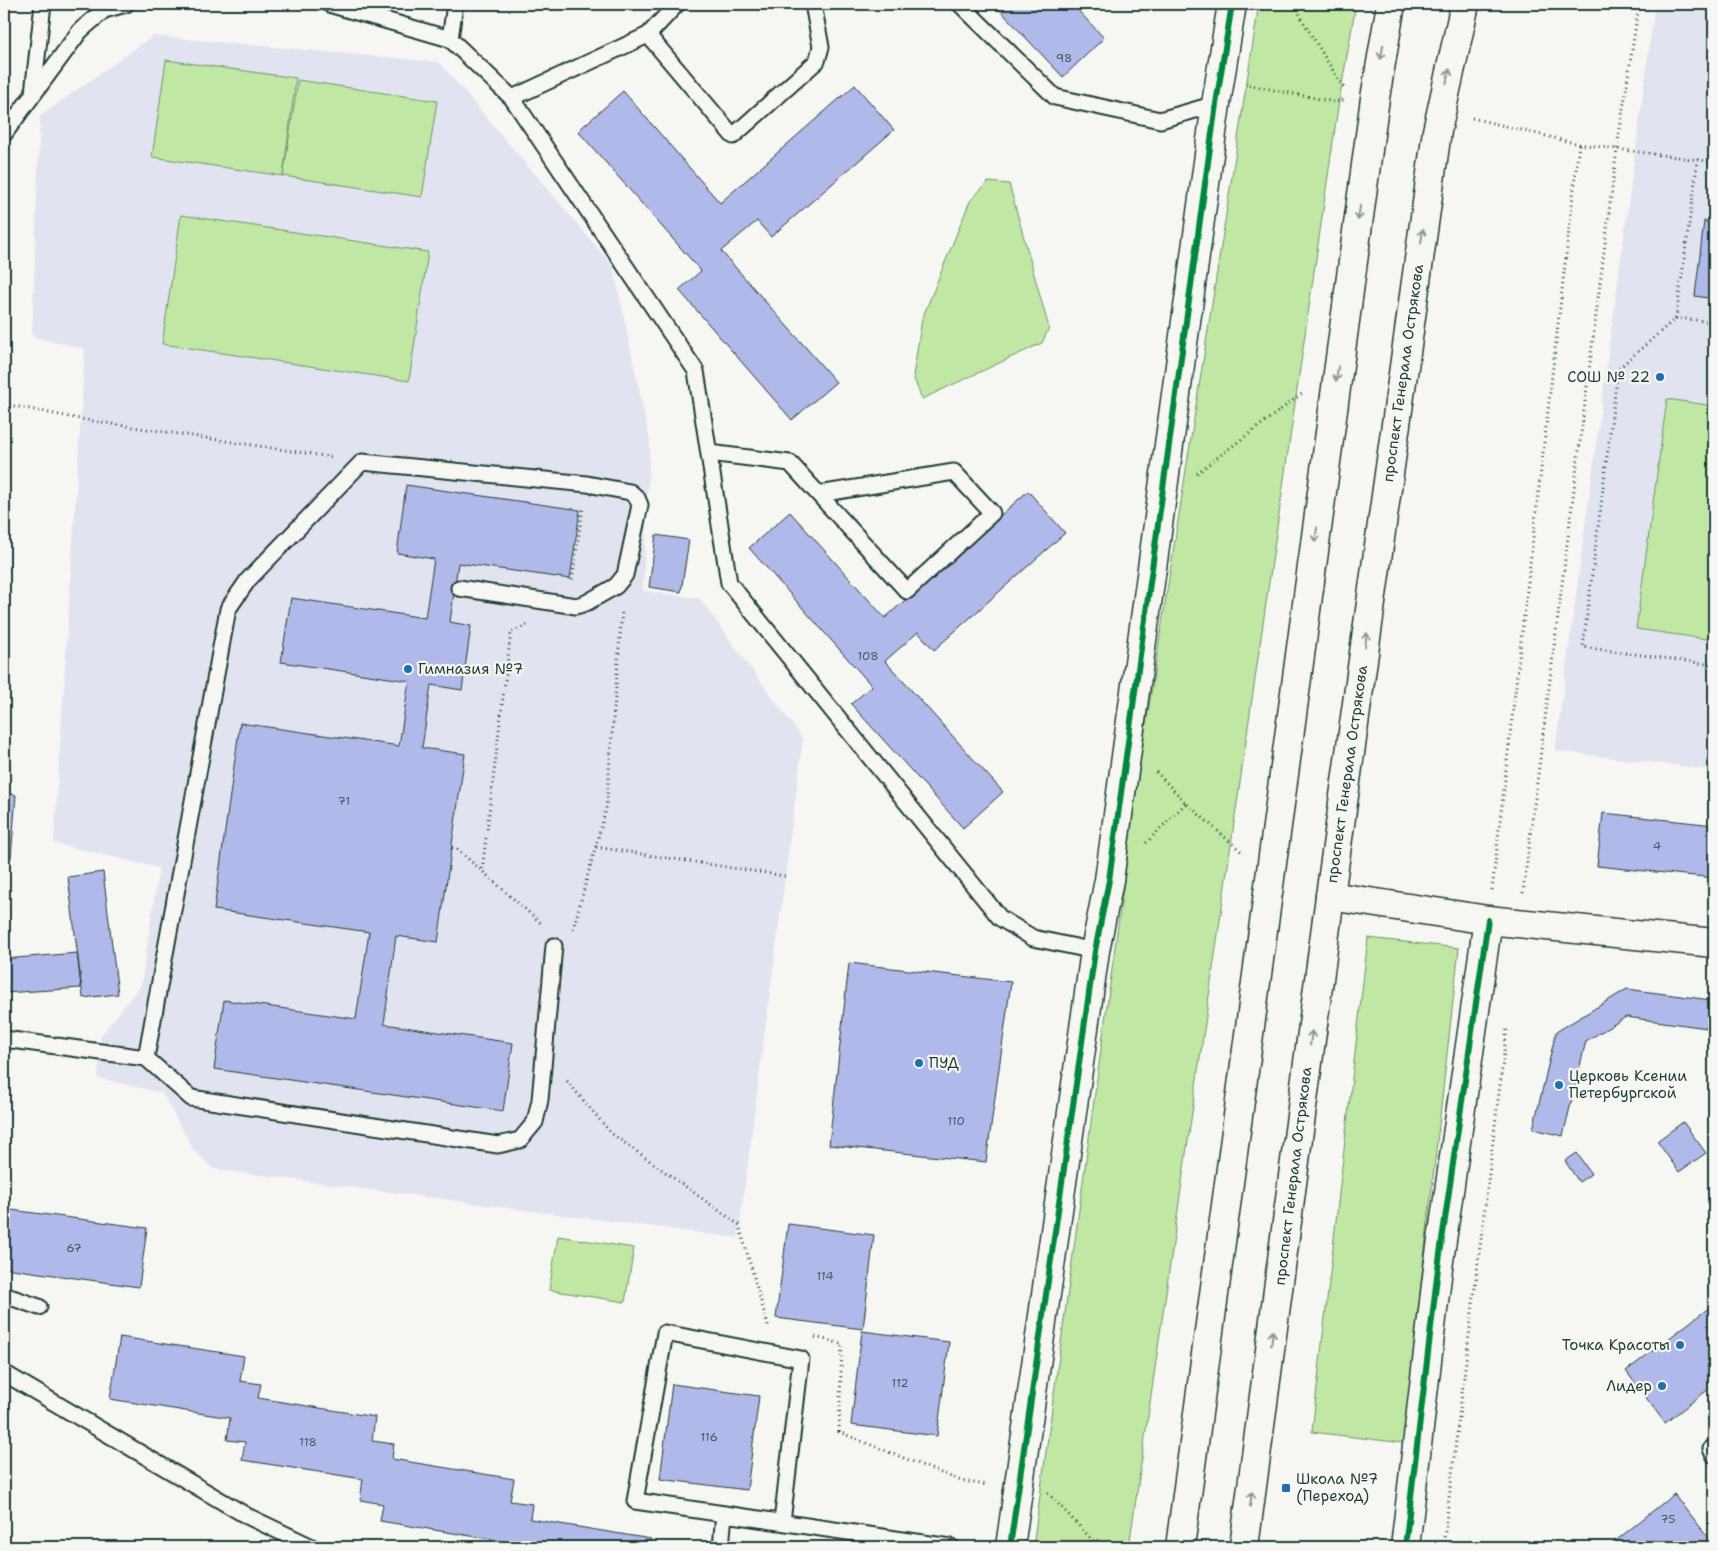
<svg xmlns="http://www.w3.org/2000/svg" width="1718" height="1551" viewBox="0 0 1718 1551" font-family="'Shantell Sans',sans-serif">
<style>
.built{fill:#e1e4f0}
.green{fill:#c0e7a3;stroke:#70926c}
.building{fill:#b1b9ea;stroke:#1f3d34}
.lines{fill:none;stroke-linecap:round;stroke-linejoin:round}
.service-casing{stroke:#1f3d34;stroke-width:19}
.minor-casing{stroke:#1f3d34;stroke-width:31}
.primary-casing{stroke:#1f3d34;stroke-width:31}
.path{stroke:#1f3d34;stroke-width:3;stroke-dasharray:1 4;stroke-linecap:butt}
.service{stroke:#f6f6f2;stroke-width:15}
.minor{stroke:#f6f6f2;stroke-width:28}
.primary{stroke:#f6f6f2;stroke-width:28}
.cycleway-casing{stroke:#f6f6f2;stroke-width:9}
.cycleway{stroke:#00873e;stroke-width:6}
.oneway{stroke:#8a9a93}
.poi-dot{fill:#1f6fb2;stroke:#f6f6f2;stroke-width:2}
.labels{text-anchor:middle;stroke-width:4.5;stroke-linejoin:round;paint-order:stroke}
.number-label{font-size:12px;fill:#445c62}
.street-label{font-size:15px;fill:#1f3d34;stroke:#f6f6f2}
.poi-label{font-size:15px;fill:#1f3d34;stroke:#f6f6f2;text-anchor:start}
</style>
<rect width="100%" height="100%" fill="#f6f6f2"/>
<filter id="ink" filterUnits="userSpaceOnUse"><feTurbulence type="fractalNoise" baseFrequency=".02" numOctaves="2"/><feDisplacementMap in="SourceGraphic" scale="10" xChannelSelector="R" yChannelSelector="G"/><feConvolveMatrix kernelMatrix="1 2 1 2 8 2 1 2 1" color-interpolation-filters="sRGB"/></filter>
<g filter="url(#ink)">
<path class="built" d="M1655,4H1714V770L1555,751Z
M153,36L439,62L613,266L650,441L643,591L699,598L803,739L738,1238L213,1169L193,1149L162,1093L98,1078L101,1035L141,985L159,868L54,843L85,349L32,337L40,116Z"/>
<path class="green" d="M1259,4H1356L1338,107L1129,1547H1033L1141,757Z
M166,60L296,78L283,176L152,157Z
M298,80L437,101L422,197L283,176Z
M988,182L1009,184L1049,328L1042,343L922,399L913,376L922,319L970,201Z
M181,215L428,252L409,381L162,344Z
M1667,399L1714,406V640L1636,629Z
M1368,938L1459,948L1403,1443L1312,1432Z
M558,1236L634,1248L625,1302L549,1290Z"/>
<path class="building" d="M994,4H1072L1104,38L1063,77Z
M855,85L894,130L771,237L757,221L721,251L836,382L792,420L679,290L701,271L578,131L623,91L720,203Z
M1704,221L1714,223V299L1695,296Z
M406,485L580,510L570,579L458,563L450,622L471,626L462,690L431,685L422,748L465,754L438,942L396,936L384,1024L513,1043L503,1111L214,1069L224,1000L356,1019L369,932L214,910L240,723L399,746L409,681L281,662L291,598L425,618L434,559L397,553Z
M1028,491L1065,533L934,650L918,632L885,661L1003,792L963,828L851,704L872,686L749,548L790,512L885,618Z
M656,535L689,540L681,592L649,587Z
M4,793L16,795L11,858L4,857Z
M1603,813L1714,825V878L1597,866Z
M103,872L118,994L83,998L68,877Z
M77,953L81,988L4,993V959Z
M849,963L1011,982L986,1162L829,1145Z
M1627,989L1711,1000L1707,1028L1626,1017L1586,1041L1563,1136L1533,1129L1556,1032Z
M1683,1122L1706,1153L1679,1172L1657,1141Z
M1577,1153L1591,1174L1579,1182L1565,1161Z
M4,1209L147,1228L139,1287L4,1268Z
M788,1224L874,1235L863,1329L776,1318Z
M1714,1304V1385L1665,1423L1626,1371Z
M862,1331L949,1342L937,1436L851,1425Z
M120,1337L244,1356L240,1381L261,1384L258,1398L375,1417L372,1441L394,1444L392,1459L514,1479L510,1501L532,1504L530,1519L651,1539L649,1547H500L501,1541L380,1521L383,1504L360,1500L363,1479L242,1460L245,1442L227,1440L230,1418L110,1399Z
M672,1384L759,1396L747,1490L660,1479Z
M1674,1494L1713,1543L1708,1547H1608Z
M747,1544L769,1547H747Z"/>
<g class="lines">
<g class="service-casing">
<path id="service" d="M329,4L450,39L512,98L696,371L729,583L1000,918L1033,938L1095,951
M960,4L1055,97L1160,120L1216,104
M648,35L677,4
M450,39L455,4
M33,93L43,4
M512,98L648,35L733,136L817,61L821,47L813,4
M4,134L80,31L104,10L126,4
M709,453L790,463L907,591L992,513L954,472L819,494
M4,1039L146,1058L191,1098L498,1145L520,1140L535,1122L540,1100L554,946
M146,1058L228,609L248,580L362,462L587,484L630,492L637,498L640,505L625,575L616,586L586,603L576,606L459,588
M4,1295L39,1307
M4,1373L247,1516L312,1547
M1714,1447L1711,1449L1714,1455
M782,1522L801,1359L665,1333L635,1501C741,1516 846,1532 951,1547
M721,1547L724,1514"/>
</g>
<g class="minor-casing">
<path id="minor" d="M1330,896L1488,920L1714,943
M1010,1547L1095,951L1109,880L1216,104L1232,4
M1405,1547L1438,1268L1488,920"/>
</g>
<g class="primary-casing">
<path id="primary" d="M1180,1547L1375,98L1391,4
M1244,1547L1330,896L1437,131L1465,4"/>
</g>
<path class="path" d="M1296,4L1301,18L1345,90
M1249,85L1335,102L1344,100
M1472,118L1579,144L1714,162
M1698,159L1676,318L1714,322
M1676,318L1618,369L1583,647L1714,665
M4,404L80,419L331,457
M1197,473L1304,392
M572,580L583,507
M527,625L511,632L482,871L543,925
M1156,772L1186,803L1243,853
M1146,843L1186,803
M596,847L785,876
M452,848L457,849L482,871
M1492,890L1579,144
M1523,893L1617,149L1639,4
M573,929L606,809L622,611
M567,1081L611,1133L739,1225L768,1326
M815,1337L842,1344L839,1432L961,1481L987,1485
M1048,1493L1099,1547
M1443,1547L1507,1028"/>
<use href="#service" class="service"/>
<use href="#minor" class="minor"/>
<use href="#primary" class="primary"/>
<g class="cycleway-casing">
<path id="cycleway" d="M1010,1547L1095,951L1109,880L1216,104L1232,4
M1405,1547L1438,1268L1488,920"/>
</g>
<use href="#cycleway" class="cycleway"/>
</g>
<defs><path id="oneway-shaft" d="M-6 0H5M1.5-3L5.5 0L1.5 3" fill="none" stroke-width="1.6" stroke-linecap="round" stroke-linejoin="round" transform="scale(1.25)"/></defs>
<g class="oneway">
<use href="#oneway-shaft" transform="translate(1382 52) rotate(100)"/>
<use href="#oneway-shaft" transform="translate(1448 76) rotate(-77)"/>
<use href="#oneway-shaft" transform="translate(1359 213) rotate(98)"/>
<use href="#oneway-shaft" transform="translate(1422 236) rotate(-82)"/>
<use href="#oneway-shaft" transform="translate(1337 374) rotate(98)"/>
<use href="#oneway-shaft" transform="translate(1316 535) rotate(98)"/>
<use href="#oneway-shaft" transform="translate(1366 640) rotate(-82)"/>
<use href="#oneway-shaft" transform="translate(1311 1038) rotate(-83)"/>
<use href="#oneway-shaft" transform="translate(1272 1338) rotate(-83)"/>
<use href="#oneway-shaft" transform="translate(1251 1499) rotate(-83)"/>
</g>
</g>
<g class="poi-dot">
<circle cx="1660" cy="377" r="5"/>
<circle cx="408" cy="669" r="5"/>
<circle cx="919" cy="1063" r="5"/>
<circle cx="1559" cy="1085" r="5"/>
<circle cx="1680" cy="1345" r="5"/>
<circle cx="1662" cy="1386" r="5"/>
<rect x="1281" y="1483" width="10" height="10" rx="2.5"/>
</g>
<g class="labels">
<g class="number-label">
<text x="1064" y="62">98</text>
<text x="868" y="660">108</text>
<text x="344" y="805">71</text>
<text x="1657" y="850">4</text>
<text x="956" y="1125">110</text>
<text x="74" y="1252">67</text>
<text x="825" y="1280">114</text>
<text x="900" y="1387">112</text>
<text x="709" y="1441">116</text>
<text x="308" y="1446">118</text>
<text x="1668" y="1523">75</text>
</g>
<g class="street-label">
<text transform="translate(1403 373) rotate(-82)" y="5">проспект Генерала Острякова</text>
<text transform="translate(1347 774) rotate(-82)" y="5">проспект Генерала Острякова</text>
<text transform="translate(1293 1176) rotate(-83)" y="5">проспект Генерала Острякова</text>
</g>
<g class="poi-label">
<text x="1650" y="382" text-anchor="end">СОШ № 22</text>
<text x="418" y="674">Гимназия №7</text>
<text x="929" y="1068">ПУД</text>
<text x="1569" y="1081">Церковь Ксении<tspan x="1569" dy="17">Петербургской</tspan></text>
<text x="1670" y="1350" text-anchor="end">Точка Красоты</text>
<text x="1652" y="1391" text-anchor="end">Лидер</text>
<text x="1296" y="1484">Школа №7<tspan x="1296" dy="17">(Переход)</tspan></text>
</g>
</g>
<rect width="1718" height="1551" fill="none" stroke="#f6f6f2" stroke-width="20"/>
<rect x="10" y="10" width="1698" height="1531" fill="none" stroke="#1f3d34" stroke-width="2" filter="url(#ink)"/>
</svg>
